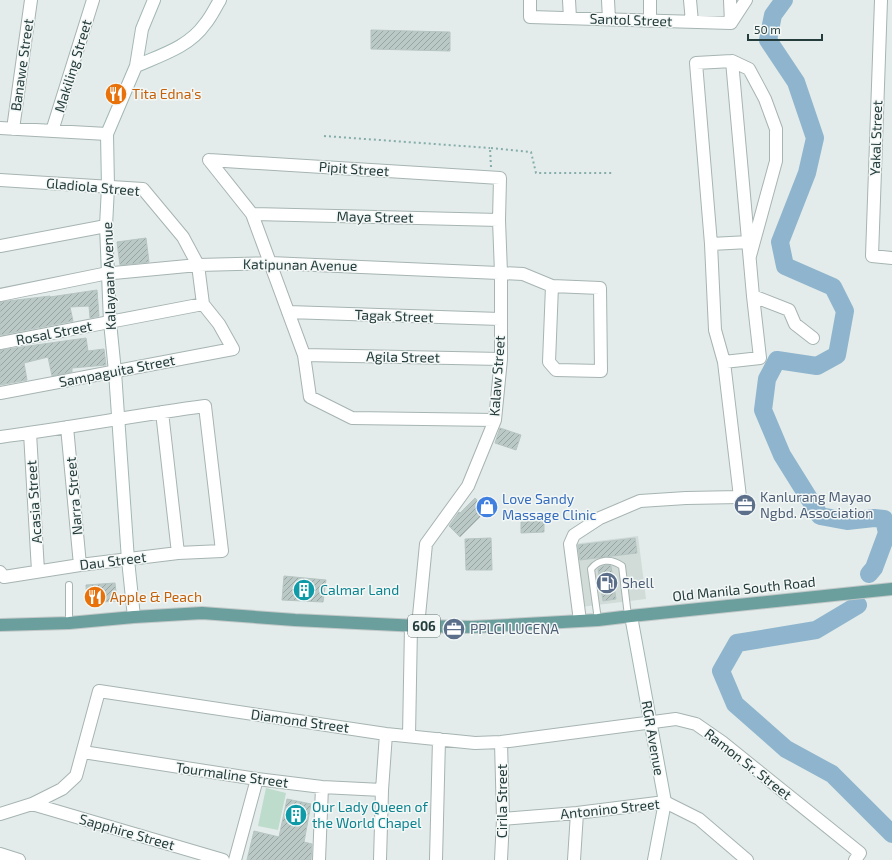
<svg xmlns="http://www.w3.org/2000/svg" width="892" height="860" viewBox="0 0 892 860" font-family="'Exo 2',sans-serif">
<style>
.built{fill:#d1dcd9}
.pitch{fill:#bddccc}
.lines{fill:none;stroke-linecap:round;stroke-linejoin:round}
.river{stroke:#8eb5cd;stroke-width:18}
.building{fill:url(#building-hatch);stroke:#b6c5c2}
.lane-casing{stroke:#a6b4b2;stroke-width:8}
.street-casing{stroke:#a6b4b2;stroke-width:14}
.secondary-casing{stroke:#a2b7b4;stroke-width:14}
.primary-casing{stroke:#c2c8c8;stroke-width:14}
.path{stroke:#85adaa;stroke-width:2;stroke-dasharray:2 3;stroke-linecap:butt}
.lane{stroke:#fff;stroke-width:6}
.street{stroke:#fff;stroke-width:12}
.secondary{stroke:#fff;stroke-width:12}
.primary{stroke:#6a9f9d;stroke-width:12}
.labels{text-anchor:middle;stroke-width:3;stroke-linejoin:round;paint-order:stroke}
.shield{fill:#f3f8f7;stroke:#627473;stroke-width:1}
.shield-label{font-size:13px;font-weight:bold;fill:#243c3b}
.street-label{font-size:14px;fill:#243c3b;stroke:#f3f8f7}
.food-label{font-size:14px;fill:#c56008;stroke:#f3f8f7;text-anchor:start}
.service-label{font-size:14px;fill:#4e5e75;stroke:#f3f8f7;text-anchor:start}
.shop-label{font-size:14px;fill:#366cbe;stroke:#f3f8f7;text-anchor:start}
.culture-label{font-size:14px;fill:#0d838f;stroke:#f3f8f7;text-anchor:start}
</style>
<defs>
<pattern id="building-hatch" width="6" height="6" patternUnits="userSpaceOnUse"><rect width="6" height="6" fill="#bbc9c6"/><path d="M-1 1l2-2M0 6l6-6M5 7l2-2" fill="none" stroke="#98a4a2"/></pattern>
</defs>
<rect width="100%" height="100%" fill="#e3ecea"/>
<path class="built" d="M638,536L646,599L581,607L573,544Z"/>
<path class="pitch" d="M266,788L286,793L278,830L258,826Z"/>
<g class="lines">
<path class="river" d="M784,0L773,15L768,40L796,82L815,138L807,173L780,242L785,266L833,287L845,311L837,355L817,366L777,360L767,379L763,410L782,455L820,516L847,521L874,518L884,519L887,533L874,568L869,574
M858,605L816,630L737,643L721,671L735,704L786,749L832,774L892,834"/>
</g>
<path class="building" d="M371,30L450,32V51L371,49Z
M146,238L149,262L120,265L117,242Z
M97,290L99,316L90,318L89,306L70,307L73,321L0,335V302L50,296V297Z
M86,338L88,351L104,349L106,365L72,368V372L52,376L48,357L24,363L27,380L0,385V350Z
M500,428L521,435L516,450L495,443Z
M475,498L487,510L460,537L449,526L459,512L460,513Z
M544,521V532L521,533V522Z
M491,538L492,570H466L465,539Z
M635,538L637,553L580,560L578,545Z
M609,565L611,566L616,599L603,601L598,569L603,566Z
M284,576L326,580L323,602L282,600Z
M115,583L117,601L87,603L86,585Z
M287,799L311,804L304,842L312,844L311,860H247L254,831L279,837Z"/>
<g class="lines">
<g class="lane-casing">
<path id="lane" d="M69,585V623
M598,620L591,569C599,559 611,558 622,566L628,616"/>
</g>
<g class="street-casing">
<path id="street" d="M530,0V17L731,23
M569,0L570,18
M608,0L609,19
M650,0V21
M690,0L692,22
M730,0L731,23
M881,0L872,256L892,258
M731,23L746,0
M0,128L107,134
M13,129L31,0
M52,131L93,0
M209,160L500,178L499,220L501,273V359L495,420L468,486L426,544L418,626
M209,160L252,214L304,355L310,397L352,418L495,420
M0,180L143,189L183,237L198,265L203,304L219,324L233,349L0,393
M252,214L499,220
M711,244L749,242
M0,246L106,226
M0,295L103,274L198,265L270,263L523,274L552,286L600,288L601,371L556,370L549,362L552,286
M753,296L789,310L795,324L813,338
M288,312L500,319
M0,343L203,304
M304,355L501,359
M724,362L760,358L753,296L732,61
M162,412L178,553
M67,427L80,565
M30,433L38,571
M0,437C69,428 137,415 205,406L222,551L178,553L80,565L4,577L0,572
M580,621L570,544L574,535L600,518L640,501L686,498L740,497L724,362L715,330L711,244L696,63L732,61L749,69L765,99L776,129V161L750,256
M409,736L411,626
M83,752L257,779L322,787L382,790
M32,804L223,860
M0,814L32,804L62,789L76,776L99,691L386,734L475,743L501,742L676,719L696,724L722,742L860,853L855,860
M503,819L577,813L665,802L699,819L747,860
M0,854L19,860
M235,860L257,779
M319,860L322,787
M380,860L382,790L386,734
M436,860L439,739
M501,860L503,819L501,742
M574,860L577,813"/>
</g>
<g class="secondary-casing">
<path id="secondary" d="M136,66C161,55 189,47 205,24C211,17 215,8 220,0
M631,616L665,802L654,860
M134,617L128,560L115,372L110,322L106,226L108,187L107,134L136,66L142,29L154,0"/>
</g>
<g class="primary-casing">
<path id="primary" d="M0,625L69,623L134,617L202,613L295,620L418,626L472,627L598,620L631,616L892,589"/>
</g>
<path class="path" d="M324,136L490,148
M491,167L490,148L531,152L536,173H613"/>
<use href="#lane" class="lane"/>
<use href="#street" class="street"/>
<use href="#secondary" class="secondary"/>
<use href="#primary" class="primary"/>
</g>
<defs>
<g id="restaurant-disc" transform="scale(1.15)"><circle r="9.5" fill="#e8710a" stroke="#f3f8f7"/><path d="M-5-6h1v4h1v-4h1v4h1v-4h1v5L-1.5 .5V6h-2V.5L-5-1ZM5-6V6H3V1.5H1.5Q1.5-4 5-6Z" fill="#fff"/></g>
<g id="office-disc" transform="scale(1.15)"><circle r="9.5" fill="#5c6f8a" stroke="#f3f8f7"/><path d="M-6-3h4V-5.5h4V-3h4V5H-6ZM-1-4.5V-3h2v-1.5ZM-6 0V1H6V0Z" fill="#fff"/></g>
<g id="shop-disc" transform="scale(1.15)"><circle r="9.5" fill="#3f7fe0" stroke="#f3f8f7"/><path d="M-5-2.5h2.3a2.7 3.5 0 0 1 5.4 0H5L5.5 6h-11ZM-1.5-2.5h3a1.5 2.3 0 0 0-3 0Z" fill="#fff"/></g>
<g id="fuel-disc" transform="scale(1.15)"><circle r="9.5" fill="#5c6f8a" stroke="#f3f8f7"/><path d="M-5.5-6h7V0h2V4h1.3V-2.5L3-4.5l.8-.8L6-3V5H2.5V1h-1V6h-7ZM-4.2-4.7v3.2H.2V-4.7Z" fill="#fff"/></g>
<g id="building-disc" transform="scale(1.15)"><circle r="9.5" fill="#0f9aa8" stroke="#f3f8f7"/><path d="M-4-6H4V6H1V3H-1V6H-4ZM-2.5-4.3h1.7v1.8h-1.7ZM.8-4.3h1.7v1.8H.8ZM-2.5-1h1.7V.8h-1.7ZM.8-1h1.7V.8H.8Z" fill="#fff"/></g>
</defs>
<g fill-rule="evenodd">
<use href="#restaurant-disc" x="116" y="94"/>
<use href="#office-disc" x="745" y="505"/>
<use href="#shop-disc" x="487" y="507"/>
<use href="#fuel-disc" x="607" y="583"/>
<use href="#building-disc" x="304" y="590"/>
<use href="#restaurant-disc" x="95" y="597"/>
<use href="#office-disc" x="454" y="629"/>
<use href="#building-disc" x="296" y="815"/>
</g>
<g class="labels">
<rect class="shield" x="408" y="615" width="32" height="22" rx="3"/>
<g class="shield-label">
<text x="424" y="631">606</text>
</g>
<g class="street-label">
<text transform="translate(631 20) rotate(2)" y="5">Santol Street</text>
<text transform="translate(22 65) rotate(-82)" y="5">Banawe Street</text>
<text transform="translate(73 66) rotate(-73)" y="5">Makiling Street</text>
<text transform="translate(876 138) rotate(-88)" y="5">Yakal Street</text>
<text transform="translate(354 169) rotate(4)" y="5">Pipit Street</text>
<text transform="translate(93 187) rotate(5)" y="5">Gladiola Street</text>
<text transform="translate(375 217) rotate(1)" y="5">Maya Street</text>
<text transform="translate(300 265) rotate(1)" y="5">Katipunan Avenue</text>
<text transform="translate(109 276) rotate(-92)" y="5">Kalayaan Avenue</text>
<text transform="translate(394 316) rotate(2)" y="5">Tagak Street</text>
<text transform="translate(54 333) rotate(-11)" y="5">Rosal Street</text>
<text transform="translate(403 357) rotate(1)" y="5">Agila Street</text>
<text transform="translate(117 371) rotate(-11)" y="5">Sampaguita Street</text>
<text transform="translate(497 376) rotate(-86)" y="5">Kalaw Street</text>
<text transform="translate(74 496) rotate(-95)" y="5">Narra Street</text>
<text transform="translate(34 502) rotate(-94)" y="5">Acasia Street</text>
<text transform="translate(113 561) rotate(-7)" y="5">Dau Street</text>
<text transform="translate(744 589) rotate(-6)" y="5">Old Manila South Road</text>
<text transform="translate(300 721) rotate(8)" y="5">Diamond Street</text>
<text transform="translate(653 738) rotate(80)" y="5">RGR Avenue</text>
<text transform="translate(748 764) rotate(38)" y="5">Ramon Sr. Street</text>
<text transform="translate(232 775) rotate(8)" y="5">Tourmaline Street</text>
<text transform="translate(502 801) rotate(-90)" y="5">Cirila Street</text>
<text transform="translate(610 809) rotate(-6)" y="5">Antonino Street</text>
<text transform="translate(127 832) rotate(16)" y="5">Sapphire Street</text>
</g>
<g class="food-label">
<text x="132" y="99">Tita Edna's</text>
<text x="110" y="602">Apple &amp; Peach</text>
</g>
<g class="service-label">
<text x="760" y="502">Kanlurang Mayao<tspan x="760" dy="16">Ngbd. Association</tspan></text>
<text x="622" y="588">Shell</text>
<text x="470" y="634">PPLCI LUCENA</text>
</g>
<g class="shop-label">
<text x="502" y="504">Love Sandy<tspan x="502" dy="16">Massage Clinic</tspan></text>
</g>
<g class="culture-label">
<text x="320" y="595">Calmar Land</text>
<text x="312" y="812">Our Lady Queen of<tspan x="312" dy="16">the World Chapel</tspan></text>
</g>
</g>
<path d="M748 34v6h74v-6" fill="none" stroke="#243c3b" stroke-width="2"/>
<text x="754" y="34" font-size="12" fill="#243c3b" stroke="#f3f8f7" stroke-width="3" paint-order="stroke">50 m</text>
</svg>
